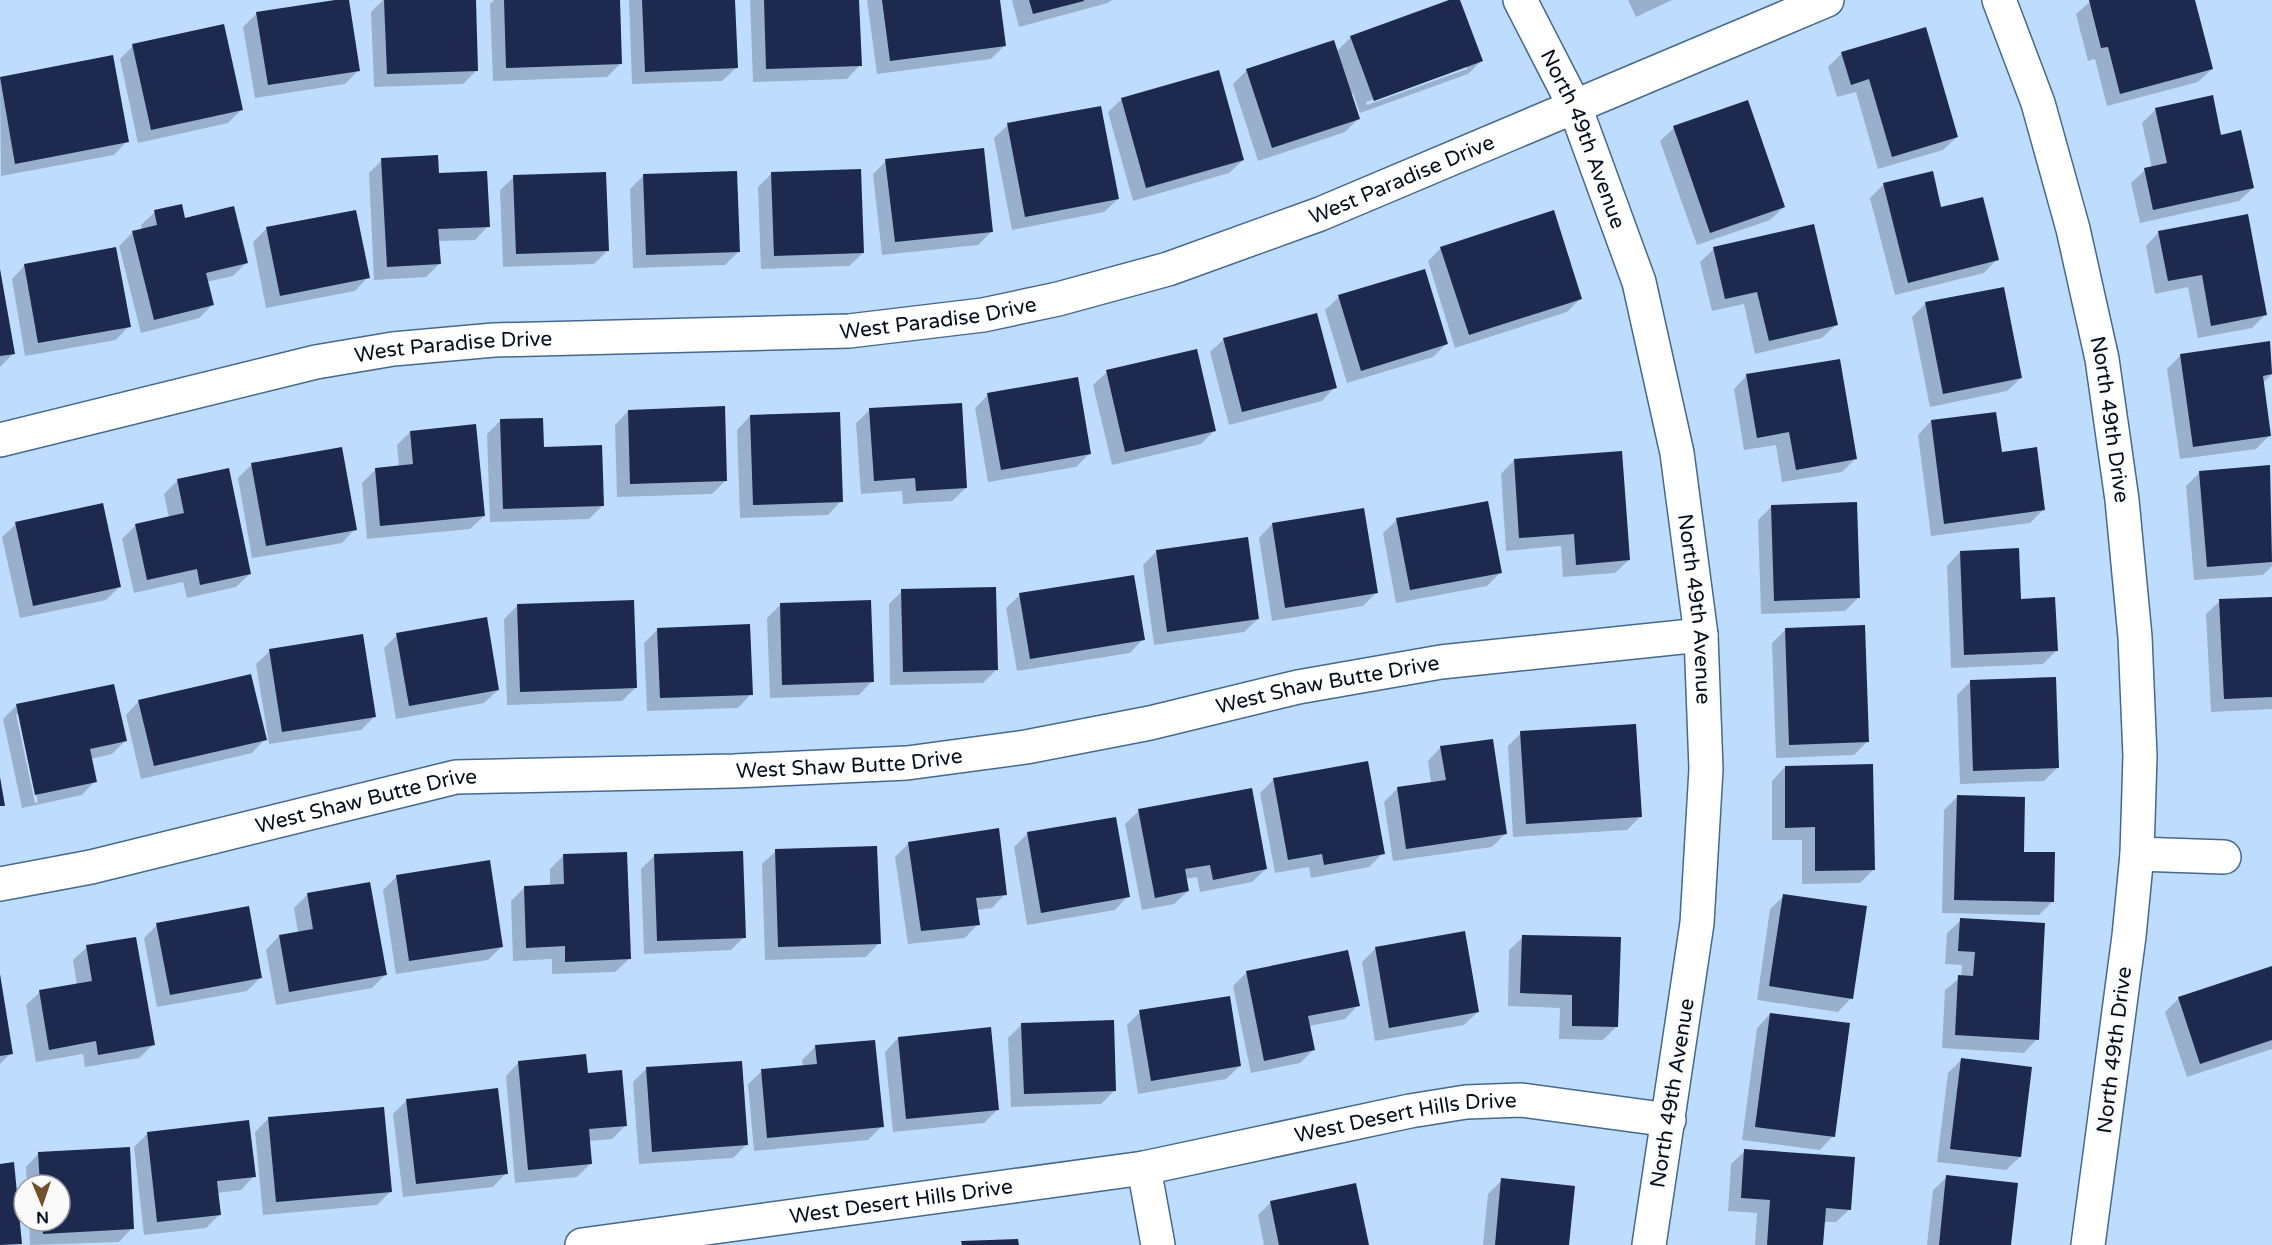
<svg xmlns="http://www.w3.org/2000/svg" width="2272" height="1245" viewBox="0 0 2272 1245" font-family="'Varela Round',sans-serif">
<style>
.shadow{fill:#0003;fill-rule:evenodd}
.building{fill:#1e294f}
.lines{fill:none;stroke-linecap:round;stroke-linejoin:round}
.minor-casing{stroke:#45688c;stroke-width:36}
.minor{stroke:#fff;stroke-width:33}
.labels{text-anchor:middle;stroke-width:6;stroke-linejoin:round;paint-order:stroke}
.street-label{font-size:21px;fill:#030f1d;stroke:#fafafa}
</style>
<rect width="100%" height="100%" fill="#beddfe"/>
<path class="shadow" d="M348,0L358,71L345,84L255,98L243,27L257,13Z
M383,0H474L477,70L463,84L374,87L371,12Z
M494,0H618L620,64L607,77L493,81L490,4Z
M629,0H734L736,68L722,81L632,84Z
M750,0H858L860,65L847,79L753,82Z
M867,0H999L1005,45L991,59L877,74Z
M1012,0H1112L1108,3L1019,27Z
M1453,0H1459L1481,61L1468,74L1360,113L1353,93L1350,94L1358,119L1345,132L1258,161L1233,84L1246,71L1333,42L1336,52L1351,37ZM1467,65V69L1367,105L1366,102Z
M1628,0H1672L1636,17Z
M2092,0H2193L2212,69L2198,82L2107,106L2095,59L2088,61L2076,14Z
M133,46L242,109L228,123L138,143L120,59Z
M1842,53L1957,137L1943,150L1878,169L1856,92L1837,97L1828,67Z
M112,57L127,141L114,155L1,176L0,78Z
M1122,99L1243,160L1229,173L1133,201L1108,112Z
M2156,109L2253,188L2239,201L2140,223L2131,183L2145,170L2152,168L2142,123Z
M1008,125L1118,199L1104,212L1012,230L994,138Z
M1674,128L1784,207L1770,220L1697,245L1660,141Z
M382,160L438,175L488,226L475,240L438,241L439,264L426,277L374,280L369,173Z
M886,161L992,231L978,245L882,255L873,174Z
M772,173L863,253L849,266L761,269L758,187Z
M644,175L738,252L725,265L633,268L630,189Z
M514,177L607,251L594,264L503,267L500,190Z
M1884,184L1940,209L1997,259L1984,273L1895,295L1870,198Z
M155,212L184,220L247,262L233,276L206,282L212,305L199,318L141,333L119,246L132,233L142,230L141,225Z
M267,228L368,277L355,291L266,308L253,242Z
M2159,232L2265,315L2252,328L2198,338L2188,287L2155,294L2146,246Z
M1441,248L1581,298L1567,312L1455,348L1428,261Z
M1714,249L1836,325L1822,338L1755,354L1744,304L1712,311L1700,262Z
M25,265L129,326L116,340L25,356L12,279Z
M0,270L14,353L0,367Z
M1339,297L1446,344L1433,357L1347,383L1325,310Z
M1926,303L2021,378L2007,391L1930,407L1912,317Z
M1224,339L1335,387L1322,401L1229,425L1210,352Z
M2269,343L2272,374L2262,384L2270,435L2256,449L2180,459L2167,369L2181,355Z
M1107,372L1215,430L1201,444L1112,465L1093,385Z
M1747,375L1855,459L1842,472L1782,482L1776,445L1744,450L1734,389Z
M988,395L1090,453L1076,467L988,482L975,408Z
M870,410L966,488L952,501L903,504L902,491L861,494L856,423Z
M628,411L726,480L712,494L617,497L615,425Z
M750,416L841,501L828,515L740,518L737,430Z
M500,421L543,448L603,505L589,519L490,522L487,434Z
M1931,421L2001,453L2044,509L2030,523L1931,536L1918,435Z
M410,432L484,516L470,529L367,539L362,483L376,469L399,467L397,445Z
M1514,460L1629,560L1615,573L1563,577L1561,546L1506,551L1501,474Z
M252,464L355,529L342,543L252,558L238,478Z
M2269,467L2272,566L2263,575L2194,580L2186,486L2200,472Z
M228,470L250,574L236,587L187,598L183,582L134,593L122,539L136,525L169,518L164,494L177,481Z
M1772,506L1859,597L1845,611L1761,614L1758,520Z
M1397,520L1500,573L1487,586L1396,603L1383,533Z
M16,524L120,586L106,600L20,618L2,537Z
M1272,524L1376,593L1363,606L1272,621L1259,538Z
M1157,551L1258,619L1244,632L1154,645L1143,565Z
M1960,552L2019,601L2056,651L2043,664L1951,668L1947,566Z
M902,591L997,669L983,683L890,685L889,604Z
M1020,595L1143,639L1130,653L1017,671L1006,608Z
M2272,598V709L2211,712L2206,614L2220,601Z
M518,605L636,687L622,701L507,705L504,619Z
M780,605L872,681L859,695L770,698L767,618Z
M658,629L751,694L738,708L647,711L644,643Z
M1786,629L1868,741L1854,755L1776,758L1772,643Z
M397,635L498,690L484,703L396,719L384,648Z
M270,651L375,716L361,730L269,744L256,664Z
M1971,681L2058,767L2044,781L1960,784L1957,695Z
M139,701L265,739L252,753L141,779L126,715Z
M16,706L125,741L112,754L91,759L95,781L82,795L22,808L3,719ZM16,714H19L38,802L35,803Z
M1521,733L1641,816L1627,830L1513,837L1508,746Z
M1441,747L1506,833L1492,847L1393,861L1384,802L1398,788L1431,783L1428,761Z
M1785,767L1873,870L1860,883L1802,884V840H1772V781Z
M1274,779L1383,853L1369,867L1311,878L1309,867L1275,873L1260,793Z
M1957,797L2023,853L2053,901L2039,915L1942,913L1944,810Z
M1139,811L1266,869L1252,882L1200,892L1197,877L1185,879L1188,891L1174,904L1142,910L1125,824Z
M1027,834L1128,896L1115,910L1027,925L1014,847Z
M908,844L1005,894L992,908L976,910L978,924L965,938L908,944L895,857Z
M776,851L879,943L866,957L765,960L762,864Z
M655,855L744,937L731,950L644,954L641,869Z
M563,856L629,959L615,972L552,974V959L513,961L511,901L525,887L550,886V869Z
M397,876L502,946L488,960L396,974L383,890Z
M307,895L385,975L372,988L276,1005L266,950L279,936L298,933L294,908Z
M1784,896L1851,998L1838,1012L1757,1000L1770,909Z
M1961,920L2037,1039L2024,1053L1942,1048L1945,990L1961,977L1962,965L1945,964L1947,933Z
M157,925L261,977L247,991L157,1007L144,938Z
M1523,937L1617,1026L1603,1040L1559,1039L1560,1008L1508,1006L1509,950Z
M87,947L153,1045L139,1058L85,1067L83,1054L36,1062L26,1005L40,992L77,985L73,960Z
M1375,949L1478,1012L1464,1025L1375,1041L1362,962Z
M2272,967V1049L2187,1077L2165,1012L2179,998Z
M1247,972L1358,1005L1345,1019L1309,1026L1313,1050L1300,1063L1251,1073L1233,986Z
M0,975L11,1053L0,1064Z
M1140,1012L1240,1066L1226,1079L1138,1094L1127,1025Z
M1770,1014L1833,1136L1820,1150L1742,1140L1757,1028Z
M1022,1024L1115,1090L1101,1104L1011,1107L1008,1038Z
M898,1038L998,1109L984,1123L893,1132L885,1052Z
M816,1046L882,1126L868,1140L754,1151L748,1084L762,1071L803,1067L802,1060Z
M1962,1059L2020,1157L2006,1170L1937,1162L1948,1073Z
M519,1062L587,1075L626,1125L612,1139L589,1141L591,1163L577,1177L515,1183L506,1076Z
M646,1069L747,1144L733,1158L639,1164L633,1082Z
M407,1100L506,1173L493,1187L403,1197L393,1114Z
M269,1118L390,1192L377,1205L263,1215L255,1132Z
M148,1133L254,1176L241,1190L217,1193L220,1214L206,1228L144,1235L134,1147Z
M1745,1151L1850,1209L1836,1222H1823L1822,1245H1755L1757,1213L1728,1211L1731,1164Z
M39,1153L132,1228L119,1242L30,1245L29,1221H60V1185H27L26,1167Z
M1947,1177L2009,1245H1927L1933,1190Z
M1502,1180L1567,1245H1483L1488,1194Z
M1271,1202L1368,1245H1264L1258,1215Z"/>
<path class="building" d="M335,0H349L360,71L268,85L256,12Z
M384,0H476L478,71L387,74Z
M504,0H620L622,64L506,68Z
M642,0H735L738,68L645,72Z
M764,0H859L862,66L766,69Z
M882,0H1000L1006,46L890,61Z
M1029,0H1084V1L1033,14Z
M1449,0H1460L1483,61L1374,101L1350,36Z
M2089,0H2195L2213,69L2120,94L2108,47L2101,48Z
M224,24L243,110L151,130L132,44Z
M1926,27L1958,137L1892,157L1869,79L1851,85L1841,52Z
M1334,40L1360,119L1272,148L1246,69Z
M113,55L129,142L15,164L0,77Z
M1219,70L1244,160L1146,188L1121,98Z
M2213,95L2221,135L2241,130L2254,188L2153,210L2144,168L2167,163L2155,108Z
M1748,100L1785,207L1710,233L1673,126Z
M1101,106L1119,199L1025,217L1007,123Z
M984,148L993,232L895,242L885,159Z
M438,155L439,173L487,171L490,227L438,229L441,264L387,267L381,158Z
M861,169L864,253L774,256L771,172Z
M737,171L740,252L646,255L643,174Z
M1933,171L1941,207L1983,197L1999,260L1908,283L1883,183Z
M606,172L609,251L516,254L513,175Z
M182,204L185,218L234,206L248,263L206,273L214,305L154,320L132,231L157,225L154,210Z
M356,210L370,278L280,296L266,227Z
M1554,210L1582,299L1469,335L1440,247Z
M2248,214L2267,315L2211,326L2202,275L2168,281L2158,231Z
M1814,224L1838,325L1769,341L1757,292L1725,299L1713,247Z
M116,247L131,327L38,343L24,264Z
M0,269L15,354L0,356Z
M1425,269L1448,344L1361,371L1338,295Z
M2004,287L2022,378L1943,394L1925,302Z
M1317,313L1337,388L1242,412L1223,338Z
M2270,341L2272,374L2263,376L2271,436L2193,447L2180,354Z
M1197,349L1216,431L1125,452L1106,370Z
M1840,359L1857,459L1796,470L1789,432L1757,438L1746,374Z
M1078,377L1091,454L1001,470L987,393Z
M962,403L967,488L916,491L915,478L874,481L869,408Z
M725,406L727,481L630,484L628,410Z
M840,412L843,502L753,505L750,415Z
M1996,412L2002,452L2037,447L2045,510L1944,524L1931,420Z
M543,418L544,447L602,445L604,506L503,509L500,419Z
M476,424L485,516L380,526L375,468L413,464L410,431Z
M342,447L357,530L266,546L251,463Z
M1622,451L1630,560L1576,565L1574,534L1519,538L1514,459Z
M2270,465L2272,562L2207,567L2199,471Z
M229,468L251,574L200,585L197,569L147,580L135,524L184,513L177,479Z
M1488,501L1502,573L1410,590L1396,518Z
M1857,502L1860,598L1774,601L1771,505Z
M103,503L121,587L33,606L15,522Z
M1364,508L1378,593L1285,608L1272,523Z
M1248,537L1259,619L1167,632L1156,550Z
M2019,548L2021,599L2055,597L2058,651L1964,655L1960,551Z
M1134,575L1145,640L1030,659L1019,593Z
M996,587L998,670L903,672L901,589Z
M2272,597V697L2224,699L2219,599Z
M634,600L637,688L520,692L517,604Z
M871,600L874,682L782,685L780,603Z
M487,617L499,690L409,706L396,633Z
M750,624L753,695L660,698L657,628Z
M1865,625L1869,742L1789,745L1785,628Z
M363,634L376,717L282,732L269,649Z
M251,674L267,740L154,766L138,700Z
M2056,677L2059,768L1973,771L1970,680Z
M114,684L127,741L90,749L97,782L35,795L16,704Z
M1636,724L1642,817L1526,824L1520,731Z
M1493,739L1507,834L1406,849L1397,787L1446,780L1440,746Z
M1368,761L1385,854L1324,865L1322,854L1288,860L1273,778Z
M1873,764L1875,870L1815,871V827L1785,828V766Z
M0,777L5,806H0Z
M1252,788L1267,869L1213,880L1210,865L1185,869L1189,891L1155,898L1138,809Z
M1957,795L2025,797L2024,852H2055L2054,902L1954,900Z
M1116,817L1130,897L1041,913L1027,832Z
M999,828L1007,895L976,898L980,925L921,931L908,842Z
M877,846L881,944L778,947L775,849Z
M743,851L746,938L657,941L654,854Z
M627,852L631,959L565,962V946L526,948L524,886L564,884L563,854Z
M490,860L503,947L409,961L396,875Z
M370,882L387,975L289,992L279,935L313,929L307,893Z
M1783,894L1867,906L1853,999L1769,986Z
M249,906L262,978L170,995L156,923Z
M1960,918L2045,923L2039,1040L1955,1035L1958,975L1973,976L1975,952L1958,951Z
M1465,931L1479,1012L1389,1028L1375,947Z
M1522,935L1621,937L1618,1027L1572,1026V995L1520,993Z
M136,937L155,1045L98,1055L96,1041L49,1050L39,990L92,981L86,945Z
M1348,950L1360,1006L1308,1016L1315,1050L1264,1061L1246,971Z
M2272,966V1040L2200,1064L2178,997Z
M0,974L13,1054L0,1056Z
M1230,996L1241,1066L1151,1081L1139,1010Z
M1770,1013L1850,1023L1835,1137L1755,1127Z
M1114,1020L1116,1091L1024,1094L1021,1023Z
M991,1027L999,1110L906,1119L898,1037Z
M875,1040L884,1127L767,1138L761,1069L817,1064L815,1045Z
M586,1054L588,1073L622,1070L627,1126L589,1129L592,1164L528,1170L518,1061Z
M1961,1058L2032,1067L2021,1157L1950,1149Z
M742,1061L748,1145L652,1152L646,1067Z
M498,1088L508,1174L416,1184L406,1099Z
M384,1107L392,1192L276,1202L268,1117Z
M249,1120L256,1177L217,1181L221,1215L157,1222L147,1132Z
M130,1147L134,1229L43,1234L42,1221H60V1185H40L38,1152Z
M1744,1149L1855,1157L1851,1210L1826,1208L1823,1245H1767L1770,1200L1741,1198Z
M14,1162L22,1244L0,1245V1164Z
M1946,1175L2018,1183L2011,1245H1939Z
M1501,1178L1575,1186L1569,1245H1495Z
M1356,1183L1369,1245H1279L1270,1201Z
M1018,1239L1019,1245H962L961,1241Z"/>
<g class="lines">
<g class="minor-casing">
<g id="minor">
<path id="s1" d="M1520,0L1575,107L1639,282L1677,453L1701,635L1706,769L1697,923L1649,1245"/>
<path id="s2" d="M1999,0L2038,103L2073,229L2102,359L2122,500L2135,637L2140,756L2137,854L2129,936L2088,1245"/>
<path id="s3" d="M0,440L316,362L393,349L494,340L849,331L983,315L1058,299L1168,269L1320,214L1827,0"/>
<path d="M2137,854L2224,857"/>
<path id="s4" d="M0,884L91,867L456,777L734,771L907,763L1026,747L1150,723L1298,687L1441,662L1701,635"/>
<path d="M1144,1168L1158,1245"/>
<path id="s5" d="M582,1245L1144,1168L1410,1111L1466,1102L1521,1100L1669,1120"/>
</g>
</g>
<use href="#minor" class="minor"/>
</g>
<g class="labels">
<g class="street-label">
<text dy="7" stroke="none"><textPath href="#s1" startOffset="153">North 49th Avenue</textPath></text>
<text dy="7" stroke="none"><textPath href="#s3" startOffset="1436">West Paradise Drive</textPath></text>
<text dy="7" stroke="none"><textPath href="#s3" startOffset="950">West Paradise Drive</textPath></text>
<text dy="7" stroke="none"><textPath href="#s3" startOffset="464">West Paradise Drive</textPath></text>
<text dy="7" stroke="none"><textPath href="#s2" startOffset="435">North 49th Drive</textPath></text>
<text dy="7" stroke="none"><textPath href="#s1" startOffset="639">North 49th Avenue</textPath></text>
<text dy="7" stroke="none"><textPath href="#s4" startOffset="1348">West Shaw Butte Drive</textPath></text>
<text dy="7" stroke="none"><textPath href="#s4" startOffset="862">West Shaw Butte Drive</textPath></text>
<text dy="7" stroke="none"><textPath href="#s4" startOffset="376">West Shaw Butte Drive</textPath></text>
<text transform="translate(2114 1050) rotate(-83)" y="7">North 49th Drive</text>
<text transform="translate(1672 1093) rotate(-81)" y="7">North 49th Avenue</text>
<text dy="7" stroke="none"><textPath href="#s5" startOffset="834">West Desert Hills Drive</textPath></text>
<text dy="7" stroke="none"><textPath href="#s5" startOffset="322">West Desert Hills Drive</textPath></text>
</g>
</g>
<g transform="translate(42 1203) rotate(178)"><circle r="28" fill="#fafafa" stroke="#979ca2" stroke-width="1.5"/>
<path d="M0-4.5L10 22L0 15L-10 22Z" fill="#735129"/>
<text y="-9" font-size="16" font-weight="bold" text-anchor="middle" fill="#030f1d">N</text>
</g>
</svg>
